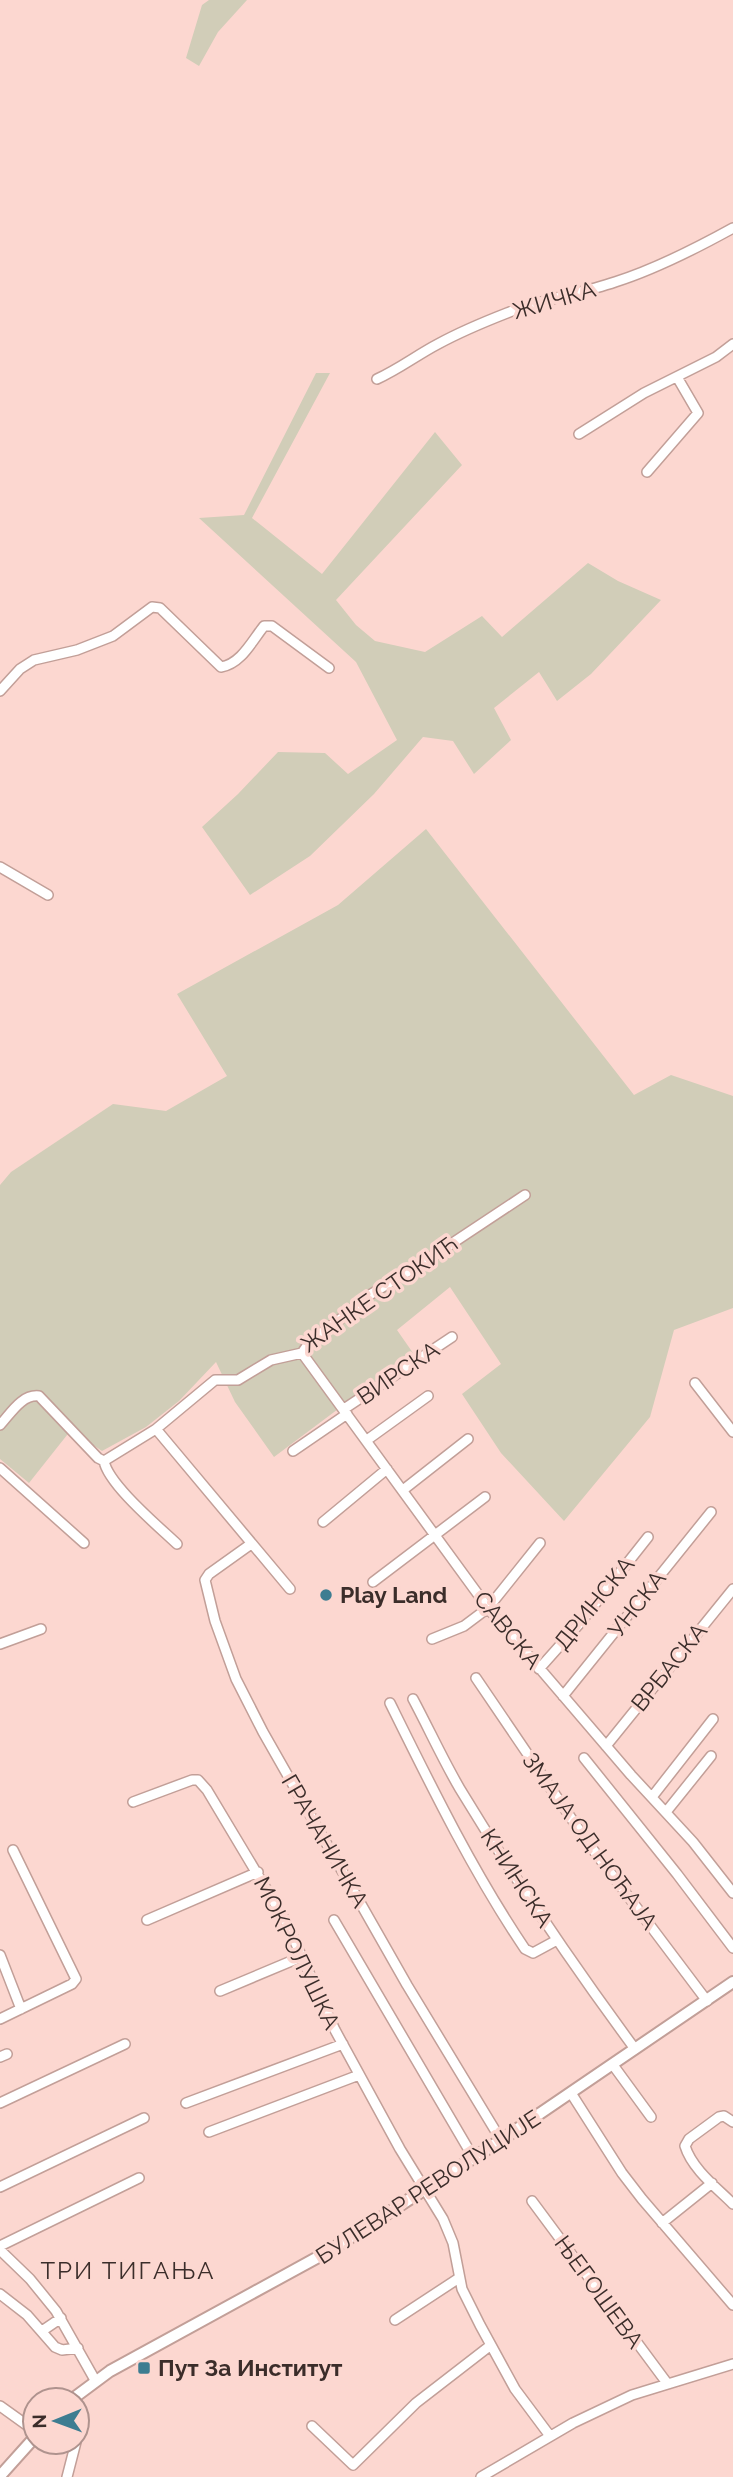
<svg xmlns="http://www.w3.org/2000/svg" width="733" height="2477" viewBox="0 0 733 2477" font-family="Raleway,sans-serif">
<style>
.green{fill:#d1cdb8}
.lines{fill:none;stroke-linecap:round;stroke-linejoin:round}
.minor-casing{stroke:#c29f98;stroke-width:12}
.major-casing{stroke:#c29f98;stroke-width:14}
.minor{stroke:#fff;stroke-width:9}
.major{stroke:#fff;stroke-width:10}
.poi-dot{fill:#3d7d91;stroke:#fcd7d0;stroke-width:2.5}
.labels{text-anchor:middle;stroke-width:7;stroke-linejoin:round;paint-order:stroke}
.street-label{font-size:23px;fill:#3b2d2a;stroke:#fcd7d0}
.poi-label{font-size:23px;font-weight:bold;fill:#3b2d2a;stroke:#fcd7d0;text-anchor:start}
.neighbourhood-label{font-size:24px;letter-spacing:2px;fill:#3b2d2a;stroke:#fcd7d0}
</style>
<rect width="100%" height="100%" fill="#fcd7d0"/>
<path class="green" d="M209,0H247L218,32L199,66L186,58L202,5Z
M316,373H330L252,518L322,574L435,432L462,465L336,600L356,625L375,641L425,652L482,616L502,637L588,563L618,581L661,600L591,674L557,701L539,672L494,708L511,740L474,774L453,741L423,737L374,794L310,856L250,895L202,827L238,794L278,752L325,753L348,774L397,740L356,662L199,518L244,515Z
M426,829L634,1095L671,1075L733,1096V1308L674,1330L650,1417L564,1521L501,1453L462,1394L501,1364L450,1287L397,1330L413,1353L274,1457L235,1402L216,1362L179,1401L146,1427L102,1451L71,1430L29,1483L0,1459V1185L11,1172L113,1104L166,1111L227,1076L177,994L338,905Z"/>
<g class="lines">
<g class="minor-casing">
<path id="minor" d="M377,379C399,369 417,355 438,344C460,332 484,322 507,313C542,299 580,294 615,282C656,269 695,249 733,228
M579,434L644,393L716,357L733,344
M647,472L698,413L677,377
M0,691L20,669L34,660L77,650L113,636L152,607L160,608L221,667C241,664 252,641 264,626H272L329,668
M0,867L48,895
M302,1353L488,1608L631,1775L693,1842L733,1893
M695,1383L733,1432
M344,1409L452,1337
M0,1425C11,1413 22,1394 39,1396L98,1458L104,1461
M156,1429L290,1589
M367,1440L428,1396
M293,1451L347,1414
M104,1461L156,1429L215,1380H238L271,1360L302,1353L311,1340L338,1321L368,1296L427,1260L525,1195
M104,1461C108,1484 158,1526 177,1544
M0,1468L84,1543
M403,1490L468,1439
M323,1522L387,1469
M251,1544L209,1574L205,1580L215,1621L236,1679L263,1732L407,1985L501,2140
M373,1582L485,1497
M432,1639L464,1626L488,1608L540,1543
M0,1644L41,1629
M539,1669L580,1623L648,1537
M476,1678L588,1843L707,2001
M563,1696L711,1512
M413,1699C429,1729 443,1760 460,1789C514,1878 573,1965 635,2049
M390,1703C431,1786 473,1872 525,1949L533,1953L557,1940
M606,1746L733,1589
M584,1758L677,1874L733,1948
M652,1797L713,1719
M133,1802L192,1780H198L207,1790L286,1922L335,2030L400,2149L443,2219L453,2243L462,2289L480,2325L515,2389L550,2436
M666,1812L711,1756
M147,1920L258,1872
M334,1920L473,2157
M0,1955L21,2009
M220,1991L301,1957
M0,2019L72,1984L76,1979L13,1850
M0,2057L7,2054
M613,2065L651,2117
M571,2093L622,2173L642,2199L733,2305
M0,2103L125,2044
M186,2103L343,2044
M733,2122L724,2116L719,2117L689,2139L685,2146C692,2169 717,2188 733,2204
M209,2132L359,2075
M0,2187L144,2118
M532,2201L667,2383
M662,2223L712,2183
M0,2246L139,2178
M0,2250L30,2279L56,2311L95,2380
M0,2294L27,2315L55,2347L62,2350L78,2348
M395,2320L459,2278
M42,2331L61,2318
M0,2406L35,2431
M77,2406L79,2418L77,2436
M312,2426L353,2465L416,2403L491,2345
M67,2477L76,2442
M481,2477L573,2423L632,2395L733,2364"/>
</g>
<g class="major-casing">
<path id="major" d="M71,2400L110,2371L331,2250L501,2140L733,1982
M0,2476L35,2437"/>
</g>
<use href="#minor" class="minor"/>
<use href="#major" class="major"/>
</g>
<g class="poi-dot">
<circle cx="326" cy="1595" r="7"/>
<rect x="137" y="2361" width="14" height="14" rx="3.5"/>
</g>
<g class="labels">
<g class="street-label">
<text transform="translate(554 300) rotate(-16)" y="8">ЖИЧКА</text>
<text transform="translate(379 1294) rotate(-35)" y="8">ЖАНКЕ СТОКИЋ</text>
<text transform="translate(398 1373) rotate(-34)" y="8">ВИРСКА</text>
<text transform="translate(594 1603) rotate(-51)" y="8">ДРИНСКА</text>
<text transform="translate(637 1604) rotate(-52)" y="8">УНСКА</text>
<text transform="translate(508 1630) rotate(51)" y="8">САВСКА</text>
<text transform="translate(669 1667) rotate(-51)" y="8">ВРБАСКА</text>
<text transform="translate(325 1841) rotate(60)" y="8">ГРАЧАНИЧКА</text>
<text transform="translate(590 1841) rotate(54)" y="8">ЗМАЈА ОД НОЋАЈА</text>
<text transform="translate(517 1878) rotate(57)" y="8">КНИНСКА</text>
<text transform="translate(297 1953) rotate(64)" y="8">МОКРОЛУШКА</text>
<text transform="translate(428 2187) rotate(-33)" y="8">БУЛЕВАР РЕВОЛУЦИЈЕ</text>
<text transform="translate(599 2292) rotate(54)" y="8">ЊЕГОШЕВА</text>
</g>
<g class="poi-label">
<text x="340" y="1603">Play Land</text>
<text x="158" y="2376">Пут За Институт</text>
</g>
<g class="neighbourhood-label">
<text x="128" y="2279">ТРИ ТИГАЊА</text>
</g>
</g>
<g transform="translate(56 2421) rotate(269)"><circle r="33" fill="#fcd7d0" stroke="#af938e" stroke-width="2"/>
<path d="M0-5L12 26L0 18L-12 26Z" fill="#3d7d91"/>
<text y="-10" font-size="19" font-weight="bold" text-anchor="middle" fill="#3b2d2a">N</text>
</g>
</svg>
